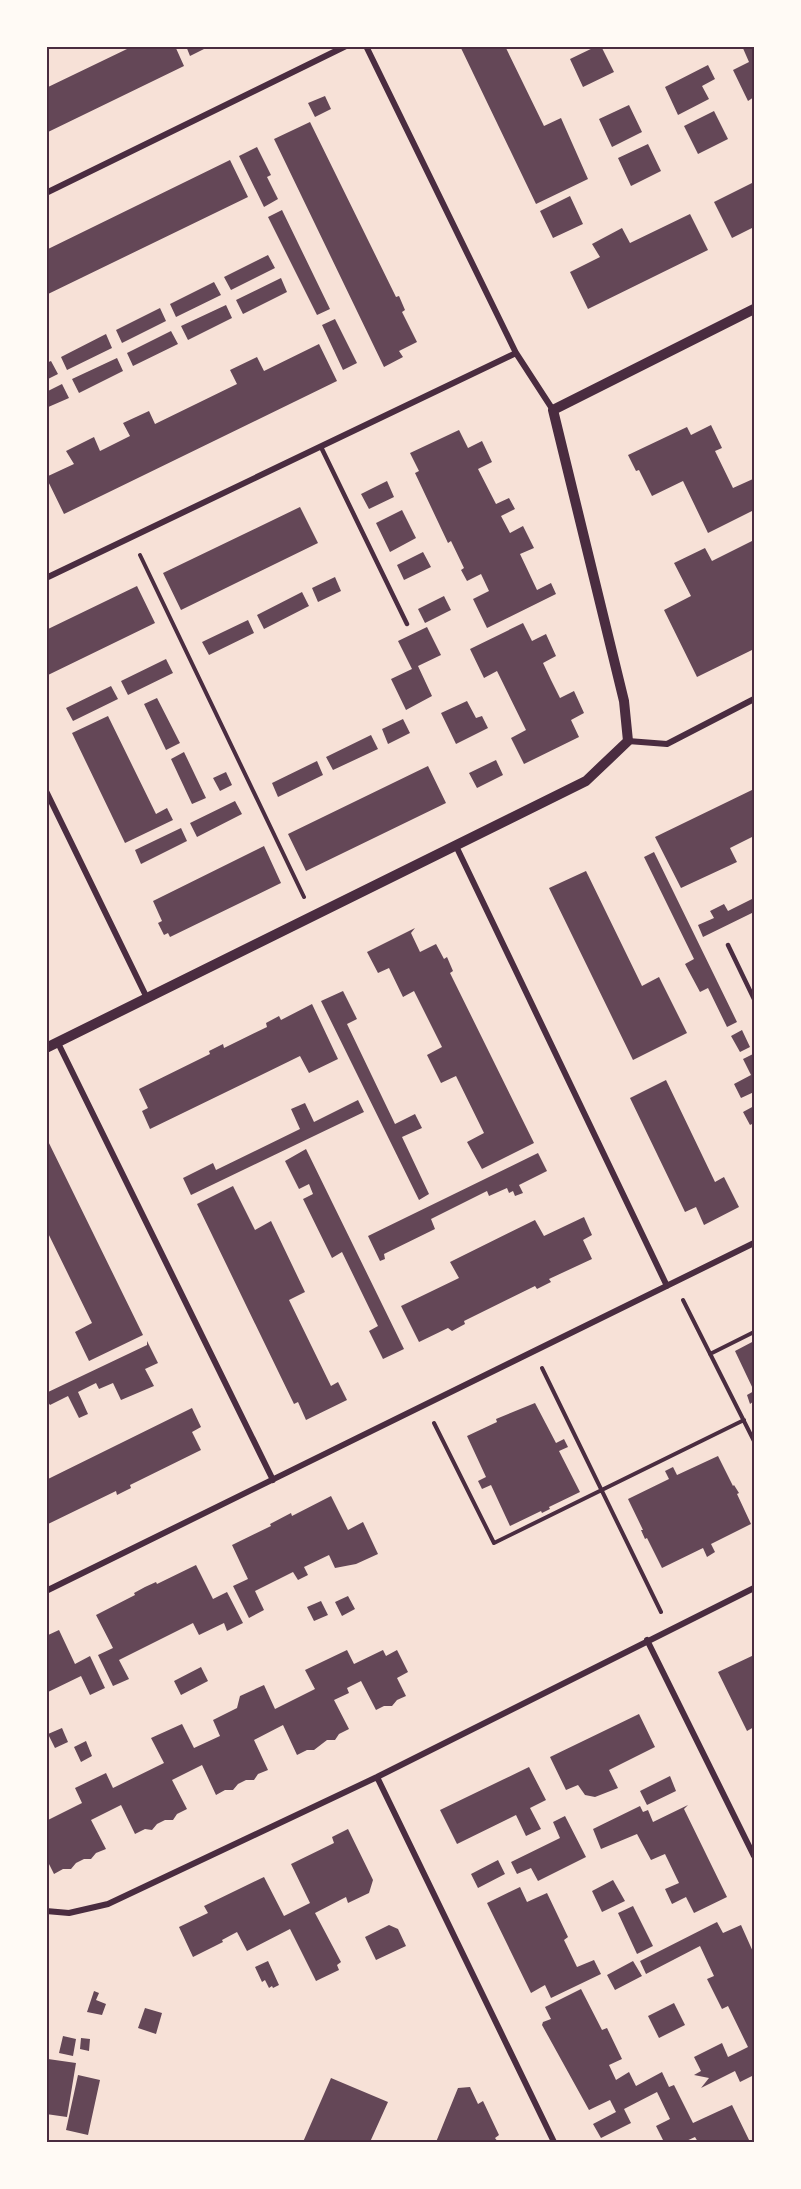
<svg xmlns="http://www.w3.org/2000/svg" width="801" height="2189" viewBox="0 0 801 2189" font-family="Mulish,sans-serif">
<style>
.building{fill:#644757}
.lines{fill:none;stroke-linecap:round;stroke-linejoin:round}
.path{stroke:#4a2c40;stroke-width:4}
.service{stroke:#4a2c40;stroke-width:4.5}
.minor{stroke:#4a2c40;stroke-width:6}
.tertiary{stroke:#4a2c40;stroke-width:10}
.neatline{fill:none;stroke:#4a2c40;stroke-width:2}
</style>
<rect width="100%" height="100%" fill="#f7e1d7"/>
<path class="building" d="M126,46H175L184,66L46,133V88L127,49Z
M186,46H203L204,49L190,56Z
M460,46H505L544,126L561,118L588,179L536,204Z
M597,46H601L614,72L583,87L570,59Z
M742,46H754V97L748,101L733,70L749,62Z
M708,65L715,79L702,86L709,99L678,115L665,87Z
M325,96L331,109L315,117L308,103Z
M629,105L642,132L612,147L599,119Z
M714,111L728,139L698,154L684,126Z
M310,122L396,297L399,296L405,310L402,312L417,342L399,351L403,357L384,367L274,139Z
M648,144L661,171L631,186L618,158Z
M257,147L271,175L267,177L278,199L264,207L239,156Z
M230,160L248,197L46,295V250Z
M754,182V227L732,238L714,202Z
M570,196L583,224L553,238L540,211Z
M282,210L330,309L317,315L268,217Z
M690,214L708,250L588,309L570,272L600,257L592,244L622,228L630,243Z
M268,255L275,268L231,290L224,277Z
M281,278L287,292L243,314L236,300Z
M214,282L221,295L176,317L170,304Z
M226,305L232,318L188,340L181,326Z
M160,308L166,321L122,343L116,330Z
M335,319L357,363L343,370L322,325Z
M171,331L178,344L133,366L127,353Z
M106,334L112,348L67,370L61,357Z
M319,344L337,381L64,514L46,477L74,464L66,451L94,437L100,451L130,436L123,423L149,411L155,424L237,384L230,370L257,357L264,371Z
M117,358L123,371L79,393L72,379Z
M51,361L58,374L46,380V363Z
M62,384L69,398L46,408V392Z
M711,425L722,448L715,451L733,488L753,479L754,482V510L708,533L683,481L652,496L639,470L636,471L628,455L687,427L691,435Z
M459,430L468,448L482,441L492,462L478,469L496,504L509,498L515,509L501,516L510,533L523,526L534,548L520,554L537,590L551,583L556,594L487,628L473,599L489,591L481,574L467,581L461,570L464,568L451,541L448,543L415,473L419,471L410,453Z
M387,481L394,497L369,509L361,494Z
M300,507L318,543L181,610L163,573Z
M402,510L416,538L390,552L376,523Z
M754,540V649L697,677L664,610L691,596L674,563L705,548L712,561Z
M423,552L431,567L404,580L397,565Z
M335,577L341,591L318,602L312,588Z
M137,586L155,623L46,676V630Z
M302,592L309,606L264,629L257,615Z
M444,596L451,610L425,623L418,609Z
M248,620L254,633L209,655L202,642Z
M523,623L532,641L546,634L556,656L543,663L551,680L560,698L574,691L584,713L571,720L579,737L524,764L511,738L526,730L497,671L484,678L470,649Z
M427,627L441,655L418,666L432,696L406,710L391,679L412,669L398,641Z
M166,659L173,673L128,695L121,681Z
M111,686L118,699L73,721L66,708Z
M157,698L180,743L166,750L144,704Z
M467,701L476,718L482,716L488,728L456,744L441,713Z
M108,716L156,814L167,808L173,820L125,843L72,733Z
M403,719L410,733L388,744L382,729Z
M371,735L378,749L333,770L326,757Z
M184,752L206,798L192,804L171,759Z
M496,760L503,775L477,788L469,773Z
M317,761L323,775L278,797L272,783Z
M428,766L446,803L306,871L288,834Z
M226,772L232,785L220,791L213,778Z
M754,789V836L730,848L737,862L681,888L655,837Z
M235,801L242,814L197,837L190,823Z
M181,828L187,841L141,864L135,850Z
M264,846L281,883L170,937L168,933L164,935L158,923L162,921L153,901Z
M654,852L737,1022L727,1027L708,988L700,992L685,964L694,959L644,857Z
M586,871L642,986L659,977L687,1033L633,1060L549,888Z
M754,898V912L703,937L698,925L714,918L710,911L724,904L728,911Z
M415,928L411,933L420,952L436,944L444,959L447,957L453,971L450,973L534,1143L482,1169L467,1142L484,1133L456,1076L441,1083L427,1055L442,1047L414,991L403,997L389,968L378,973L367,952Z
M343,991L357,1019L347,1024L395,1124L415,1114L422,1128L402,1137L429,1194L419,1200L321,1001Z
M312,1004L338,1059L309,1073L300,1056L150,1129L142,1111L148,1108L139,1089L210,1054L209,1051L223,1044L224,1048L267,1027L266,1023L279,1016L281,1020Z
M742,1030L750,1047L740,1052L731,1036Z
M753,1054L754,1092L741,1098L734,1084L751,1075L743,1059Z
M666,1080L715,1182L724,1177L739,1207L704,1225L696,1207L685,1212L630,1098Z
M358,1100L364,1112L191,1195L183,1178L213,1163L216,1170L300,1129L291,1109L305,1103L314,1122Z
M754,1106V1123L750,1125L743,1112Z
M46,1137L143,1335L89,1361L75,1332L92,1323L46,1229Z
M306,1149L404,1349L383,1359L369,1331L378,1326L342,1252L332,1258L303,1199L313,1194L309,1184L299,1189L285,1161Z
M538,1153L547,1171L519,1185L523,1193L515,1196L513,1191L509,1193L507,1188L489,1196L487,1191L431,1219L435,1229L384,1254L385,1259L380,1261L368,1236Z
M233,1186L255,1230L271,1221L305,1292L289,1300L331,1386L338,1382L347,1400L306,1420L298,1402L294,1404L197,1204Z
M584,1217L592,1235L583,1240L592,1259L549,1279L551,1282L537,1289L535,1286L464,1321L465,1324L452,1331L448,1328L419,1342L401,1306L459,1278L450,1262L535,1220L544,1236Z
M147,1341L158,1363L145,1369L154,1386L121,1400L113,1383L99,1389L96,1383L78,1392L88,1414L79,1418L68,1396L50,1405L46,1399V1393L147,1345Z
M754,1341V1401L750,1404L747,1395L754,1391L735,1351Z
M535,1403L556,1443L564,1439L568,1447L559,1451L580,1492L549,1507L550,1509L542,1513L541,1511L510,1526L491,1485L482,1489L478,1481L486,1477L467,1436L497,1422L496,1419Z
M192,1408L201,1427L192,1432L201,1450L130,1485L131,1488L117,1495L116,1491L46,1525V1480Z
M718,1456L733,1486L734,1485L739,1493L737,1494L751,1524L711,1544L715,1552L707,1557L703,1548L662,1568L647,1538L645,1539L641,1530H643L628,1499L669,1479L665,1471L673,1467L677,1475Z
M331,1496L348,1530L363,1522L378,1554L356,1564L335,1568L329,1555L304,1567L308,1575L298,1580L293,1572L255,1591L264,1610L249,1618L233,1586L248,1579L232,1545L271,1526L270,1524L291,1513L292,1516Z
M196,1565L213,1599L227,1592L243,1623L227,1631L224,1623L199,1635L193,1623L119,1660L129,1679L113,1686L98,1655L113,1648L96,1615L135,1595L134,1593L145,1587L156,1582L157,1584Z
M348,1596L355,1609L342,1616L335,1602Z
M321,1601L328,1615L314,1621L307,1607Z
M59,1630L75,1664L90,1656L105,1688L90,1695L81,1676L46,1693V1636Z
M347,1650L354,1664L383,1650L386,1656L397,1650L408,1672L397,1678L406,1696L397,1700L392,1706H384L376,1710L361,1681L347,1688L349,1693L334,1700L349,1729L339,1734L335,1740H327L314,1750H307L297,1755L283,1725L254,1740L268,1770L258,1774L254,1780H246L238,1784L233,1790H225L216,1795L202,1765L172,1780L187,1809L177,1814L173,1820H165L157,1824L152,1830L145,1829L135,1834L121,1805L91,1820L106,1849L96,1853L91,1859H84L76,1863L71,1869H63L54,1874L46,1858V1821L82,1803L75,1788L106,1773L113,1788L164,1763L151,1738L182,1724L194,1748L220,1736L213,1720L237,1708L240,1696L264,1685L275,1709L315,1689L305,1670Z
M754,1655V1727L747,1731L718,1672Z
M201,1667L208,1681L181,1695L174,1681Z
M639,1714L655,1747L609,1770L618,1788L595,1797L585,1795L578,1785L566,1790L550,1757Z
M62,1728L68,1742L55,1748L48,1734Z
M86,1741L92,1756L81,1762L74,1747Z
M529,1767L546,1800L530,1808L541,1829L526,1836L516,1815L457,1844L440,1810Z
M670,1776L676,1791L647,1805L640,1791Z
M688,1805L684,1809L727,1897L694,1913L686,1897L672,1904L665,1889L679,1883L665,1854L651,1860L637,1834L601,1849L593,1829L640,1806L643,1812L648,1810L653,1822Z
M565,1816L586,1857L538,1881L531,1868L517,1874L511,1862L560,1838L553,1822Z
M348,1829L373,1880L369,1893L348,1903L346,1897L315,1913L341,1962L337,1965L339,1970L316,1981L290,1929L247,1951L237,1932L222,1940L223,1942L193,1957L179,1927L208,1913L204,1906L264,1877L284,1916L310,1903L291,1864L334,1843L332,1837Z
M498,1860L505,1874L478,1888L471,1874Z
M613,1880L625,1901L602,1912L592,1891Z
M520,1887L527,1902L547,1893L568,1937L564,1940L577,1967L594,1960L601,1974L551,1998L545,1985L531,1993L487,1903Z
M633,1906L653,1946L637,1954L618,1913Z
M717,1922L723,1933L741,1925L754,1954V2044L752,2045L754,2049V2075L740,2082L735,2071L701,2088L709,2078L694,2075L701,2071L694,2057L722,2043L728,2057L748,2047L728,2006L722,2009L707,1979L714,1976L700,1946L646,1974L640,1961Z
M389,1925L398,1929L406,1946L376,1960L365,1937Z
M268,1961L279,1985L273,1988L272,1986L269,1988L265,1980L262,1982L255,1967Z
M633,1961L642,1976L615,1990L607,1975Z
M581,1989L602,2030L607,2028L622,2059L609,2065L616,2080L629,2072L636,2086L662,2072L669,2087L674,2085L693,2123L732,2105L750,2142H698L695,2137L684,2142H664L656,2126L670,2119L657,2092L624,2109L631,2123L601,2138L593,2124L616,2112L610,2100L589,2110L542,2025L543,2022L551,2019L545,2007Z
M94,1991L99,1993L96,2000L106,2004L102,2015L87,2012Z
M674,2003L685,2025L659,2038L648,2016Z
M145,2008L162,2013L156,2034L138,2028Z
M63,2036L76,2039L73,2056L59,2053Z
M81,2038L90,2039L89,2051L80,2049Z
M48,2059L76,2063L67,2117L46,2114Z
M78,2075L100,2080L88,2135L66,2130Z
M331,2078L388,2102L370,2142H303Z
M470,2087L478,2104L483,2101L499,2135L495,2138L498,2142H436L458,2088Z"/>
<g class="lines">
<path class="path" d="M140,555L304,897
M683,1300L754,1441
M710,1354L754,1332
M542,1368L661,1612
M434,1423L494,1543L744,1420"/>
<path class="service" d="M321,447L407,624
M728,945L754,999"/>
<path class="minor" d="M366,46L516,353L553,410
M46,193L346,46
M46,578L516,353
M628,741L667,744L754,699
M46,791L147,998
M456,846L667,1286
M58,1043L273,1480
M46,1591L754,1243
M647,1640L754,1856
M377,1777L554,2142
M46,1911L69,1913L108,1904L377,1777L754,1588"/>
<path class="tertiary" d="M46,1048L586,781L628,741L624,701L553,410L754,309"/>
</g>
<rect width="801" height="2189" fill="none" stroke="#fffaf5" stroke-width="96"/>
<rect x="48" y="48" width="705" height="2093" class="neatline"/>
</svg>
